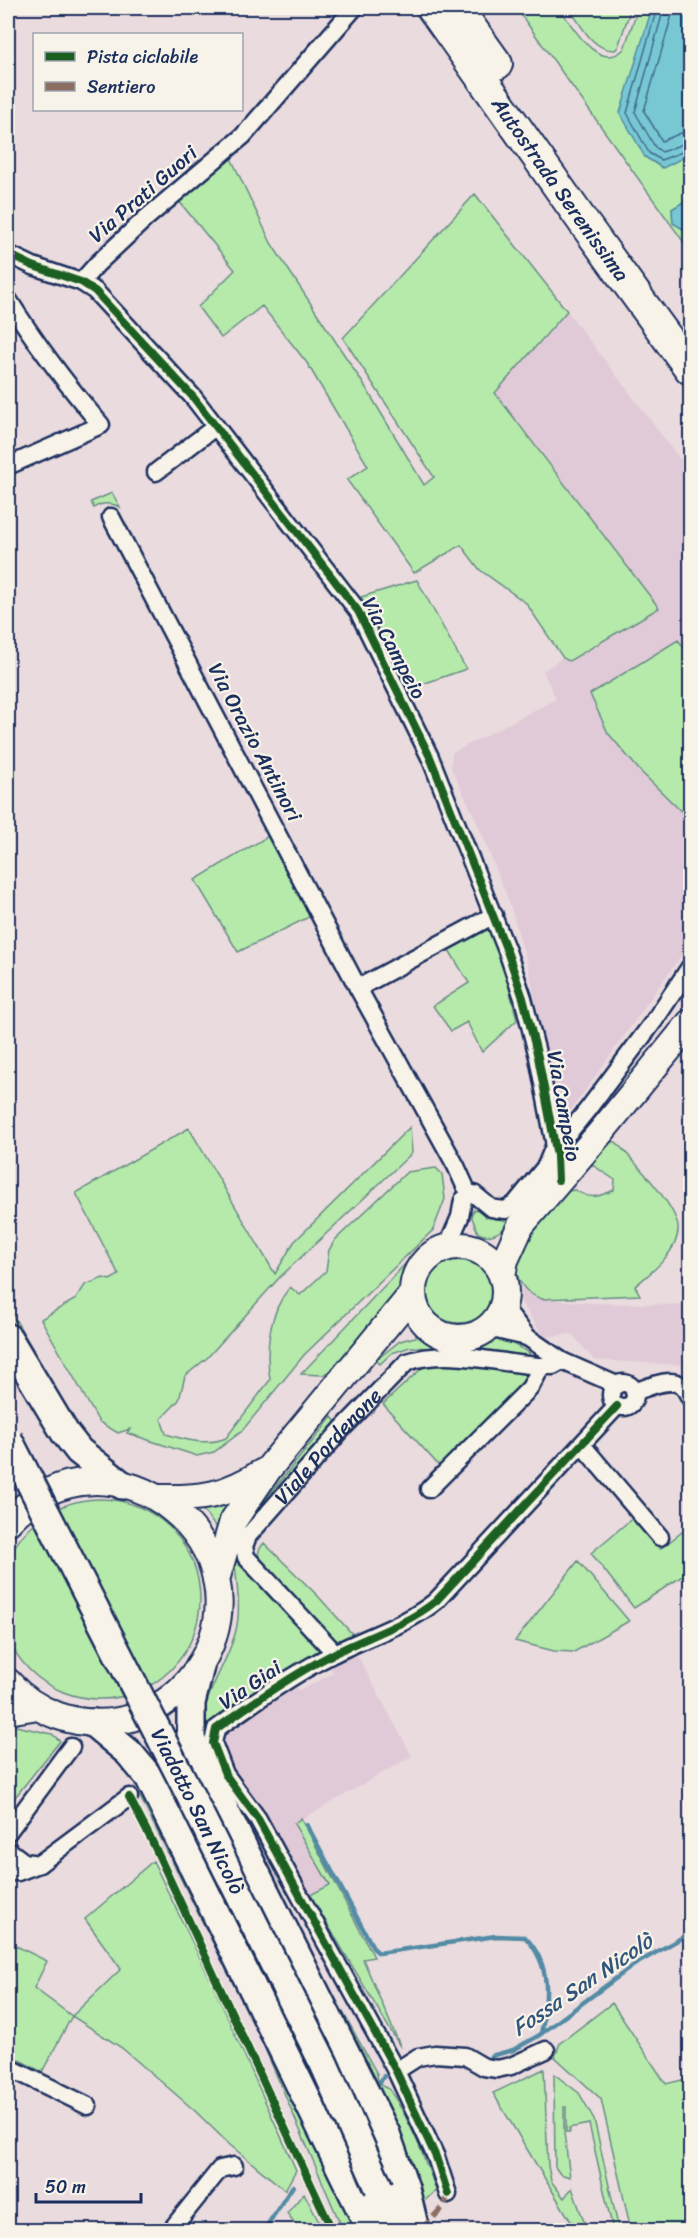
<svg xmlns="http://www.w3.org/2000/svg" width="698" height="2238" viewBox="0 0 698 2238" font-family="Sriracha,sans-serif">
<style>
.built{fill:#e0cad7}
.green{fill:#b6eaab;stroke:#688c84;stroke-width:1.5}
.water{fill:#78c8d4;stroke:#538ba5;stroke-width:1.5}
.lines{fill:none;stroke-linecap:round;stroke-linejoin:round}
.shore{stroke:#406c8d;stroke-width:1.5}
.stream{stroke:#538ba5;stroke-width:4.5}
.minor-casing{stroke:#1b2f5e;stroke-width:21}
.secondary-casing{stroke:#1b2f5e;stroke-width:28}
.primary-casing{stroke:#1b2f5e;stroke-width:30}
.trunk-casing{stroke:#1b2f5e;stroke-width:32}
.motorway-casing{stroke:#1b2f5e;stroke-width:34}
.minor{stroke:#f7f3e8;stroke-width:16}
.secondary{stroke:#f7f3e8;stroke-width:24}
.primary{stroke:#f7f3e8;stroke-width:26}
.trunk{stroke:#f7f3e8;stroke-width:27}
.motorway{stroke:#f7f3e8;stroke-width:30}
.trunk-bridge-casing{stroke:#1b2f5e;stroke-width:32;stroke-linecap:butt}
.trunk-bridge{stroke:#f7f3e8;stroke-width:27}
.quiet{stroke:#8d6e63;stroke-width:6;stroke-dasharray:12 6;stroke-linecap:butt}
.cycleway-casing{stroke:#f7f3e8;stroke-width:11}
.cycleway{stroke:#1b5e20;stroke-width:8}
.labels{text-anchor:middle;stroke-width:4.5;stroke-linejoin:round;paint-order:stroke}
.street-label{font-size:21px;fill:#1b2f5e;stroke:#f7f3e8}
.water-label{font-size:22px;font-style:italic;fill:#32557c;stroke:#f7f3e8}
</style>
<rect width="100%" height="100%" fill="#eadbde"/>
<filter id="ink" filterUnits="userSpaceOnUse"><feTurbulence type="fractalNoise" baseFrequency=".0167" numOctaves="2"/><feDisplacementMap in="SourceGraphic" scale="12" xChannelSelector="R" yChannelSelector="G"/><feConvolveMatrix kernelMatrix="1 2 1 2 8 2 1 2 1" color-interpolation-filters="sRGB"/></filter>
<g filter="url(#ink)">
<path class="built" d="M567,311L690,472V943L562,1123L528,966L510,904L474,815L451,768L452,753L556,699L543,671L563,657L526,603L480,570L450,530L424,485L435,477L470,420Z
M522,1286L530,1295L547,1299L592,1303L690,1305V1378L682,1365L594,1360L572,1334L544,1337L519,1299Z
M356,1653L412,1756L294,1824L330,1886L310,1895L260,1807L236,1781L223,1754L221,1737L294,1685L299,1690L311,1685L333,1673L329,1666Z"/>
<path class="green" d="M516,8H559C572,25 598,74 624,49L638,8H662L645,157L662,168L690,154V198L672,209L673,223L690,233V251Z
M569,8H631L618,47L615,50C592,51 581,24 569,8Z
M230,156L271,243L366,388L424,485L434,477L343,338L475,194L567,311L495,393L659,608L569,661L563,658L526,603L480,570L461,545L414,573L347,480L368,466L307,363L262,306L221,338L198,307L235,270L178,200Z
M112,493L120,507C112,503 101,502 94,508L91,502Z
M417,580L466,669L405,690L361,597Z
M678,640L690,655V820L640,771L608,733L590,694Z
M270,835L313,915L238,952L195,880Z
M494,926L517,1020L482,1052L467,1022L451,1031L433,1006L469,983L449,950Z
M410,1127L412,1153L279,1278L207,1358L185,1376L179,1400L161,1419L166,1434C185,1440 207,1446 226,1438L270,1380C265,1349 269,1312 290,1287L300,1295L326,1271L329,1250L335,1240L407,1172L436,1168L442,1174L445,1199L433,1230L304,1355L241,1432L214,1452L197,1456L127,1433L130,1429L118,1433L99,1422L41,1319L76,1299L85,1285L103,1278L110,1280L119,1275L76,1193L189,1128L275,1274L294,1242Z
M603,1141L616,1142C632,1160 677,1205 678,1228C679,1251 651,1273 635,1286L640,1295L542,1299C524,1293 514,1279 516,1260C517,1247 554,1197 566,1192C569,1190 572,1191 575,1190C590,1200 599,1197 614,1190L615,1180L588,1162Z
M480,1209L504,1220L511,1219L512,1222C501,1231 492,1240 478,1233L471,1215L474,1210Z
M425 1289a34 34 0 1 1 68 0a34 34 0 1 1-68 0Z
M406,1263C407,1300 360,1341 336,1368L323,1375L301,1374Z
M8,1307L95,1455L69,1421L8,1317Z
M419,1336L459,1346L492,1337L501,1338L530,1353L526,1357L495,1351L410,1347L392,1353L380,1364L376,1360L400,1341Z
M447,1365L475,1366L531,1375L474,1432L443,1470L383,1404L424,1366Z
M332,1417L337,1423L242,1537L244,1526Z
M239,1495L218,1530L198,1504Z
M0 1599a100 100 0 1 1 200 0a100 100 0 1 1-200 0Z
M634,1517L660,1549L690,1526V1571L634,1608L591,1553Z
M264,1543L317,1595L355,1637L339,1644L262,1564C256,1555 258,1550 264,1543Z
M234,1550L240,1555L319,1646L320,1653L203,1727C203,1692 228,1664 236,1630C242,1605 235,1576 234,1550Z
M578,1561L629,1621L574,1652L554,1651L515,1641Z
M11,1725L52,1734L60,1741L8,1806V1726Z
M205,1746L247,1814L244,1819L320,1970L377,2074C377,2082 381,2087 389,2089C411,2121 423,2154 436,2190L417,2208Z
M146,1791L360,2230H343L260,2037L139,1795Z
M301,1818L374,1957L363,1959L401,2048L310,1895L330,1885L294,1824Z
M153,1861L212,1983L296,2170L285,2190L230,2145L194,2110L122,2048L72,2016L42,2072L8,2054V1942L47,1961L34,1988L72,2016L121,1969L85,1919Z
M612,2003L666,2084L690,2078V2230H631L601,2099L555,2057L560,2043Z
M544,2069L548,2166L551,2181L564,2198L572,2188L587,2230H576L493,2093Z
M554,2074L579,2093L594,2119L619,2230H589L587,2227L592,2226L593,2230L612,2226L589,2124L569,2128L570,2132H566V2107H564V2133L570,2177L560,2174L555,2167Z
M304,2193L323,2230H300L287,2213Z"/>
<path class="water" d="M652,8H690V154L663,168L645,157L620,113Z
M690,198V233L673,223L672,209Z"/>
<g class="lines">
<path class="shore" d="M657,8L627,113L649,153L661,160L690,149
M664,8L635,112L655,147L662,152L690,141
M674,8L644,111L662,141L681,133L690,132"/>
<path class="stream" d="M307,1825L374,1949L379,1953L496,1936L525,1937C552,1965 548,1999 541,2034
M491,2056L513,2050L538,2036L634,1965L690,1933
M380,2082L384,2076
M264,2230L293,2186"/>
<g class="minor-casing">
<g id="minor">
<path d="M8,254L33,266L81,282L95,291L193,397L358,611L430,757L507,951L523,998L538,1057L557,1156L558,1180"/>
<path d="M81,282L97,264L145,219L243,136L354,8"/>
<path d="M8,299C36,344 67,385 101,425L8,466"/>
<path d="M156,472L215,427"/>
<path d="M111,517L358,988L456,1166L465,1186"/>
<path d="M358,988L494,915"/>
<path d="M474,1194L491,1208L496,1209L506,1210L515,1204L546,1166L555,1144L571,1130L588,1109L654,1021L690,967"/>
<path d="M447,1247L460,1217L463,1200"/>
<path d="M488,1328L527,1337L503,1306"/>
<path d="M527,1337L562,1361L617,1385"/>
<circle cx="623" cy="1395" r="12"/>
<path d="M634,1392C647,1388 670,1376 682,1386C685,1388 688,1394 690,1398"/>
<path d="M582,1445L660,1537"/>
<path d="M429,1489L530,1388L538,1373V1366"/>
<path id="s1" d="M335,1653L246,1557L244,1546L248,1536L343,1428L407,1362C447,1348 496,1363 538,1366H553L562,1361"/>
<path d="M8,1832L71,1747"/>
<path d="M8,1850L24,1862L39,1864L18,1872H8"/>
<path d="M39,1864L129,1797"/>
<path d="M8,2067L88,2106"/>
<path d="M396,2071L418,2057L435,2054L465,2056L484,2067L497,2069L511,2066L546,2050"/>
<path d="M448,2194L436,2157L396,2071L258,1819L225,1774L213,1743L216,1729C254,1702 292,1675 333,1654C368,1636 405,1626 436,1601L617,1406"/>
<path d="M171,2230L220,2169L234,2166"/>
</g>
</g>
<g class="secondary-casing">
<path id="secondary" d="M8,1712L38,1707"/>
</g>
<g class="primary-casing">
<path id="primary" d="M413 1292a46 46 0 1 1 92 0a46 46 0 1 1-92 0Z
M502,1276L505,1260L521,1225L601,1132L690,1023
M157,1498C203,1499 224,1496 263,1472
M8,1522C110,1411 280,1548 196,1671C178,1697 150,1716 118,1721C77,1728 35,1713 8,1682
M216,1580L233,1521L245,1503L269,1468L413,1293"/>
</g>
<g class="trunk-casing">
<path id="trunk" d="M8,1338L65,1433L79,1451L122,1485
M200,1666L191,1703V1739L209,1779L386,2134L405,2188L415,2230
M93,1723L129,1753L149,1777L371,2230
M379,2188L395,2230"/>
</g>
<g class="motorway-casing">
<g id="motorway">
<path id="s2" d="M432,8L586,226L690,369"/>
<path d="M457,8L497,64"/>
</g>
</g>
<use href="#minor" class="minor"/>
<use href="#secondary" class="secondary"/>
<use href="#primary" class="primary"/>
<use href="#trunk" class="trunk"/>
<use href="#motorway" class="motorway"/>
<g class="trunk-bridge-casing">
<g id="trunk-bridge">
<path id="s3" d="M8,1439L185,1785L324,2064L379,2188"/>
</g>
</g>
<use href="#trunk-bridge" class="trunk-bridge"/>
<path class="quiet" d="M421,2230L443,2207L448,2194"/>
<g class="cycleway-casing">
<path id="cycleway" d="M8,254L33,266L81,282L95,291L193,397L358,611L430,757L507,951L523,998L538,1057L557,1156L558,1180
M129,1797L152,1841L332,2230
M448,2194L436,2157L396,2071L258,1819L225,1774L213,1743L216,1729C254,1702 292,1675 333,1654C368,1636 405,1626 436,1601L617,1406"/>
</g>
<use href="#cycleway" class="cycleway"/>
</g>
</g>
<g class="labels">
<g class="street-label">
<text dy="7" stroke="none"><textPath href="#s2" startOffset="222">Autostrada Serenissima</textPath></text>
<text transform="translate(143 194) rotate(-41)" y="7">Via Prati Guori</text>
<text transform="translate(394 648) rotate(62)" y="7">Via Campeio</text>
<text transform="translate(255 742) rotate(62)" y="7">Via Orazio Antinori</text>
<text transform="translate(564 1106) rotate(80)" y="7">Via Campeio</text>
<text dy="7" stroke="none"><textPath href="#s1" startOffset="273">Viale Pordenone</textPath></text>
<text transform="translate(250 1685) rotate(-34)" y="7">Via Giai</text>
<text dy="7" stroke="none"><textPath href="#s3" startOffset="418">Viadotto San Nicolò</textPath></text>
</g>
<g class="water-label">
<text transform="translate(582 1984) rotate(-34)" y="8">Fossa San Nicolò</text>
</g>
</g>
<rect width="698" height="2238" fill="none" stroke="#f7f3e8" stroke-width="30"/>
<rect x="15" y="15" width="668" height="2208" fill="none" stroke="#1b2f5e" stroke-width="2" filter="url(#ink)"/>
<rect x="33" y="33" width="210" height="78" fill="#f7f3e8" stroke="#9fa5b1" stroke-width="1.5"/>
<rect x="45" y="52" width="30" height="9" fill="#1b5e20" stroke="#9fa5b1" stroke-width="1.5"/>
<text x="87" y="63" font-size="18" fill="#1b2f5e">Pista ciclabile</text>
<rect x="45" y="82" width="30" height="9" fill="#8d6e63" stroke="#9fa5b1" stroke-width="1.5"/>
<text x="87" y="93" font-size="18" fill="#1b2f5e">Sentiero</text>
<path d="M36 2193v9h105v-9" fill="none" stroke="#1b2f5e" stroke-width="3"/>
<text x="45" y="2193" font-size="18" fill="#1b2f5e" stroke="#f7f3e8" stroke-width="4.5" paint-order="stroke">50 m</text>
</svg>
